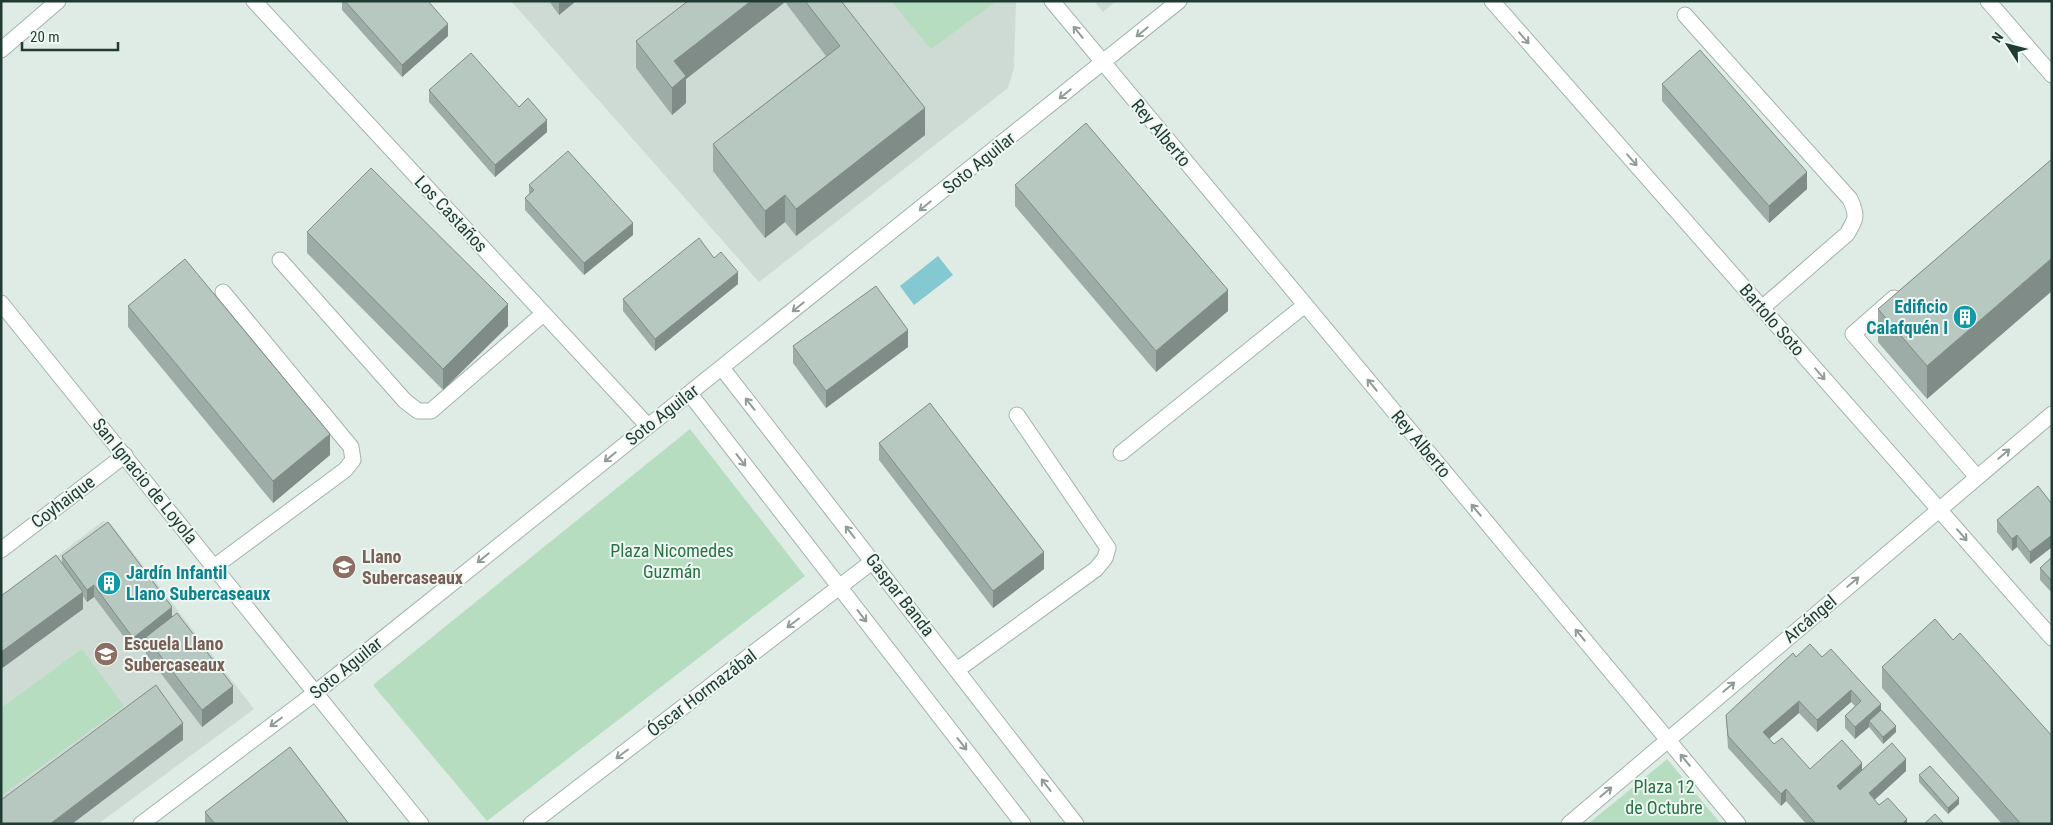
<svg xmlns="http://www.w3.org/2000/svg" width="2053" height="825" viewBox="0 0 2053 825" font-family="'Roboto Condensed',sans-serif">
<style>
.built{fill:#cddbd4}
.green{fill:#b6ddc0}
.water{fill:#84c8d2}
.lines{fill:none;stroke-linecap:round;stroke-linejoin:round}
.service-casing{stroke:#a2b3ac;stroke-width:17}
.minor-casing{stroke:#a2b3ac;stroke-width:17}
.tertiary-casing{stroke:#a2b3ac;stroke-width:17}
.service{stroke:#fff;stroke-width:15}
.minor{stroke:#fff;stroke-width:15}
.tertiary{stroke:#fff;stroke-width:15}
.wall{fill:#9daca6}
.shaded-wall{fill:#808c87}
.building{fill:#b7c8c1;stroke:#808c87}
.oneway{stroke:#8f9d99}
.labels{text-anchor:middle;stroke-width:4;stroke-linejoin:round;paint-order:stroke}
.street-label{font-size:18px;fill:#1f3b33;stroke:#eff7f3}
.culture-label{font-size:18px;font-weight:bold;fill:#0d838f;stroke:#eff7f3;text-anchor:end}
.park-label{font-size:18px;fill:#287344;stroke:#eff7f3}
.education-label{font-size:18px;font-weight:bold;fill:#785e54;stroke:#eff7f3;text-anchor:start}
</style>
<rect width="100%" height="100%" fill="#dfebe5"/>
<path class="built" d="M511,1H1016L1014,68L1008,88L759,282Z
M1094,1H1116L1103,12Z
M103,521L111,524L254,709L98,824H1V599Z"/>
<path class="green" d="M891,1H993L994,3L931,49Z
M690,429L805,576L487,821L373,685Z
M82,649L124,706L2,795L1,708Z
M1667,759L1721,824H1588L1660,765Z"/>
<path class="water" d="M938,256L953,275L914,305L900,286Z"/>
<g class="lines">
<g class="service-casing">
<path id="service" d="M1685,15L1850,199C1858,216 1856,219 1847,234L1762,308
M280,260L405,401L418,411H431L543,314
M1894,298L1853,334L1977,477
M1121,453L1305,305
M214,567L345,470L353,460L351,447L223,292
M957,670L1096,569L1105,558L1108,548L1017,415"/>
</g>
<g class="minor-casing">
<path id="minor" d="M254,1L648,426
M1052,1L1738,824
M1492,1L2052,638
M1988,1L2052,75
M1,50L58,1
M722,368L1076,824
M690,394L1023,824
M1,550L125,455
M531,824L873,561
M1569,824L2052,414"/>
</g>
<g class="tertiary-casing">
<path id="tertiary" d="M1,303L421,824
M141,824L315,693L1179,1"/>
</g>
<use href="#service" class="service"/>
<use href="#minor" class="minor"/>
<use href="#tertiary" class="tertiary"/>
</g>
<path class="wall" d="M342,1H428L448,36L402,77L342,10Z
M549,1H576L559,15Z
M688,1H841L925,135L796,236L785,222L765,238L713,171V144L826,56L785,2L686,79V103L672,115L636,68V41Z
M1662,84L1807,189L1769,223L1662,101Z
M429,90L519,107L547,132L495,177L429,102Z
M2052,159L1927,399L1878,342V309Z
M529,185L633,235L584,275L525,210V198L529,194Z
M1015,185L1228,311L1156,372L1015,206Z
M307,232L508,326L443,390L307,253Z
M714,258L738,284L655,351L623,311V299Z
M128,306L330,455L273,503L128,327Z
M793,346L908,347L826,408L793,363Z
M879,443L1044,569L993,608L879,460Z
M2052,504V547L2030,564L2017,547L2012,551L1997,532V520Z
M62,556L172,617L233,703L202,727L146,654V639L133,649L94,597L87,602L83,596V609L1,669V596L62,563Z
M2052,557V593L2040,580V568Z
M1796,657H1822L1881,710L1896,732L1883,744L1869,727L1855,739L1845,728V716L1855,706L1851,702L1817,732L1799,713L1769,739L1774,744L1810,769L1862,771H1906L1874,800L1879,805L1907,824H1806L1786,801L1781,806L1728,748L1726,715Z
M1882,667L2052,824H2002L1882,688Z
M1919,775L1959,804L1948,814L1919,782Z
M205,812L349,824H205Z"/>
<path class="shaded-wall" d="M559,1H576L559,15Z
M751,1H785V2L686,79V103L672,115V88L674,61Z
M448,24V36L402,77V65Z
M925,108V135L796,236V209Z
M547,120V132L495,177V165Z
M1807,172V189L1769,223V206Z
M785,195V222L765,238V211Z
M633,223V235L584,275V263Z
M2052,258V291L1927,399V366Z
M738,272V284L655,351V339Z
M1228,290V311L1156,372V351Z
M508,304V326L443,390V369Z
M908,330V347L826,408V391Z
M330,434V455L273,503V481Z
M2017,535V547L2012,551V539Z
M2052,535V547L2030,564V552Z
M1044,552V569L993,608V591Z
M94,585V597L87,602V590Z
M83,592V609L1,669V652Z
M172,607V619L146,637V639L133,649V638Z
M233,686V703L202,727V710Z
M1851,690V702L1817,732V720Z
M1799,701V713L1763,744V732Z
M1881,704V716L1869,721V727L1855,739V727Z
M183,723V740L72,824H50Z
M1896,726V732L1883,744V737Z
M1906,759V771L1869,805V793Z
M1862,763V775L1837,798V786Z
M1786,789V801L1781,806V794Z
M1959,798V804L1948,814V808Z
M1907,819V824H1902Z"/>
<path class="building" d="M345,1H428L448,24L402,65Z
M688,1H751L674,61L686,76L672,88L636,41Z
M805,1H841L925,108L796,209L785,195L765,211L713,144L840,46Z
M1700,50L1807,172L1769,206L1662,84Z
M471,53L519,107L528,98L547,120L495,165L429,90Z
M1086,123L1228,290L1156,351L1015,185Z
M568,151L633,223L584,263L525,198L534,190L529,185Z
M2052,159V258L1927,366L1878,309Z
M371,168L508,304L443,369L307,232Z
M699,238L714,258L721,252L738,272L655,339L623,299Z
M185,259L330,434L273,481L128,306Z
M876,286L908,330L826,391L793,346Z
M930,403L1044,552L993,591L879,443Z
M2038,486L2052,504V535L2030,552L2017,535L2012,539L1997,520Z
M108,522L172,607L133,638L94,585L87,590L62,556Z
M56,555L83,592L1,652V596Z
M2052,557V581L2040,568Z
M177,613L233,686L202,710L146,637Z
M1935,619L1953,640L1960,633L2052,736V824H2021L1882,667Z
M1810,644L1822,657L1831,649L1881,704L1855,727L1845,716L1861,701L1851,690L1817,720L1799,701L1763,732L1774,744L1782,738L1810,769L1842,740L1862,763L1837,786L1840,790L1892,743L1906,759L1869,793L1879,805L1888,798L1907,819L1902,824H1816L1786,789L1781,794L1728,736L1726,715L1793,653L1796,657Z
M156,685L183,723L50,824H1V800Z
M1881,710L1896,726L1883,737L1869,721Z
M290,747L349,824H215L205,812Z
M1930,766L1959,798L1948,808L1919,775Z
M1935,814L1944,824H1924Z"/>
<defs><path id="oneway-shaft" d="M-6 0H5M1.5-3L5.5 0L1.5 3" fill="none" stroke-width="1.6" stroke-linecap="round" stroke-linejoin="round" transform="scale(1.25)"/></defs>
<g class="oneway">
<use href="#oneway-shaft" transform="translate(1078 32) rotate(-129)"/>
<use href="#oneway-shaft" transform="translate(1142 32) rotate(141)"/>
<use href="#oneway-shaft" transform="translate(1524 38) rotate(49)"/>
<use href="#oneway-shaft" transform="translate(1065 94) rotate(141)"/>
<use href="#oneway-shaft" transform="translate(1632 160) rotate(49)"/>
<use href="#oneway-shaft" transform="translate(925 206) rotate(141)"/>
<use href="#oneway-shaft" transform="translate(798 307) rotate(141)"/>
<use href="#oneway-shaft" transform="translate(1820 374) rotate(49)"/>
<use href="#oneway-shaft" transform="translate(1372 385) rotate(-130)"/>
<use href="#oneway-shaft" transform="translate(750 404) rotate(-128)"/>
<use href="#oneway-shaft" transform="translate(2004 454) rotate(-40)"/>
<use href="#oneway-shaft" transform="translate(610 457) rotate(141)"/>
<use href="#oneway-shaft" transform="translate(741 460) rotate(52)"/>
<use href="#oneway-shaft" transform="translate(1476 510) rotate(-130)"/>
<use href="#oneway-shaft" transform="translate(850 532) rotate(-128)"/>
<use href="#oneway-shaft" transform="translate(1962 535) rotate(49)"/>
<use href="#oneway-shaft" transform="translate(483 558) rotate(141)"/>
<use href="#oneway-shaft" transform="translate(1853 582) rotate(-40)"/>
<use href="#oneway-shaft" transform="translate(862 616) rotate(52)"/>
<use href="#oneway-shaft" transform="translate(793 623) rotate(143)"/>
<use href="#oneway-shaft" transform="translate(1580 635) rotate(-130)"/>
<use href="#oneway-shaft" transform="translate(1729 687) rotate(-40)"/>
<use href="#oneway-shaft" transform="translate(276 722) rotate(143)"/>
<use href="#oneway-shaft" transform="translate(962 744) rotate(52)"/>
<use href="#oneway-shaft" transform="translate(622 754) rotate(143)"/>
<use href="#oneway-shaft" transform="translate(1685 760) rotate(-130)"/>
<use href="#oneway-shaft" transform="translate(1046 785) rotate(-128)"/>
<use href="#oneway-shaft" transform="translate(1606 792) rotate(-40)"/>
</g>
<defs>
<g id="building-disc" transform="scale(1.25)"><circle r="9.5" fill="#0f9aa8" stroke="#eff7f3"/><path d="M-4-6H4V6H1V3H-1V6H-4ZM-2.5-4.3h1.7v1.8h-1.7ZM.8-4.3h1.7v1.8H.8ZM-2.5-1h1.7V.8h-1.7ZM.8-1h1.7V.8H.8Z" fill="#fff"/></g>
<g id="school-disc" transform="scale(1.25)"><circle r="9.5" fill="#8d6e63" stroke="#eff7f3"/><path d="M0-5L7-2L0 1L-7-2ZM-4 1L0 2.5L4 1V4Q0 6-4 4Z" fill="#fff"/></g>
</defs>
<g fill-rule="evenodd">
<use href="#building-disc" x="1965" y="317"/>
<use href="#school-disc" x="344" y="567"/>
<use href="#building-disc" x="109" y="583"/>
<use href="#school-disc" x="106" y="654"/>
</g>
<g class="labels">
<g class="street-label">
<text transform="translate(1161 133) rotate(50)" y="6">Rey Alberto</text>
<text transform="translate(979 163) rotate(-39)" y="6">Soto Aguilar</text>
<text transform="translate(451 214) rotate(47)" y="6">Los Castaños</text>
<text transform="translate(1772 320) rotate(49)" y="6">Bartolo Soto</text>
<text transform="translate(662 415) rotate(-38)" y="6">Soto Aguilar</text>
<text transform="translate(1421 444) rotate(50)" y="6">Rey Alberto</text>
<text transform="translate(145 481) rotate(51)" y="6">San Ignacio de Loyola</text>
<text transform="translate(63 502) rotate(-37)" y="6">Coyhaique</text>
<text transform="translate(900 595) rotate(52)" y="6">Gaspar Banda</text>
<text transform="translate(1810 619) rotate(-40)" y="6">Arcángel</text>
<text transform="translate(346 668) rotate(-39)" y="6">Soto Aguilar</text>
<text transform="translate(702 693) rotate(-37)" y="6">Óscar Hormazábal</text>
</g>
<g class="culture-label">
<text x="1948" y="313">Edificio<tspan x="1948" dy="21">Calafquén I</tspan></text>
<text x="126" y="579" text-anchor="start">Jardín Infantil<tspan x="126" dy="21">Llano Subercaseaux</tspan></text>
</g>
<g class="park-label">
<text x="672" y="557">Plaza Nicomedes<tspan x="672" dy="21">Guzmán</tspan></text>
<text x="1664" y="793">Plaza 12<tspan x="1664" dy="21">de Octubre</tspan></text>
</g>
<g class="education-label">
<text x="362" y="563">Llano<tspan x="362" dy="21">Subercaseaux</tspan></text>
<text x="124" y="650">Escuela Llano<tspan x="124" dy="21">Subercaseaux</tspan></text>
</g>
</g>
<rect width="2053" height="825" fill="none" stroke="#1f3b33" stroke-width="5"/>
<g transform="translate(2008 45) rotate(306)" stroke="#eff7f3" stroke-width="4" paint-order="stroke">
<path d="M0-4L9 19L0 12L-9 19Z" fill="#1f3b33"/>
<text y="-8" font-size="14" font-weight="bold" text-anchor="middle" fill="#1f3b33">N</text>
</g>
<path d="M22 42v8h96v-8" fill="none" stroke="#1f3b33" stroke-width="2.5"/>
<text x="30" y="42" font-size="15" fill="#1f3b33" stroke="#eff7f3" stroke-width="4" paint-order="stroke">20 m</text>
</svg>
